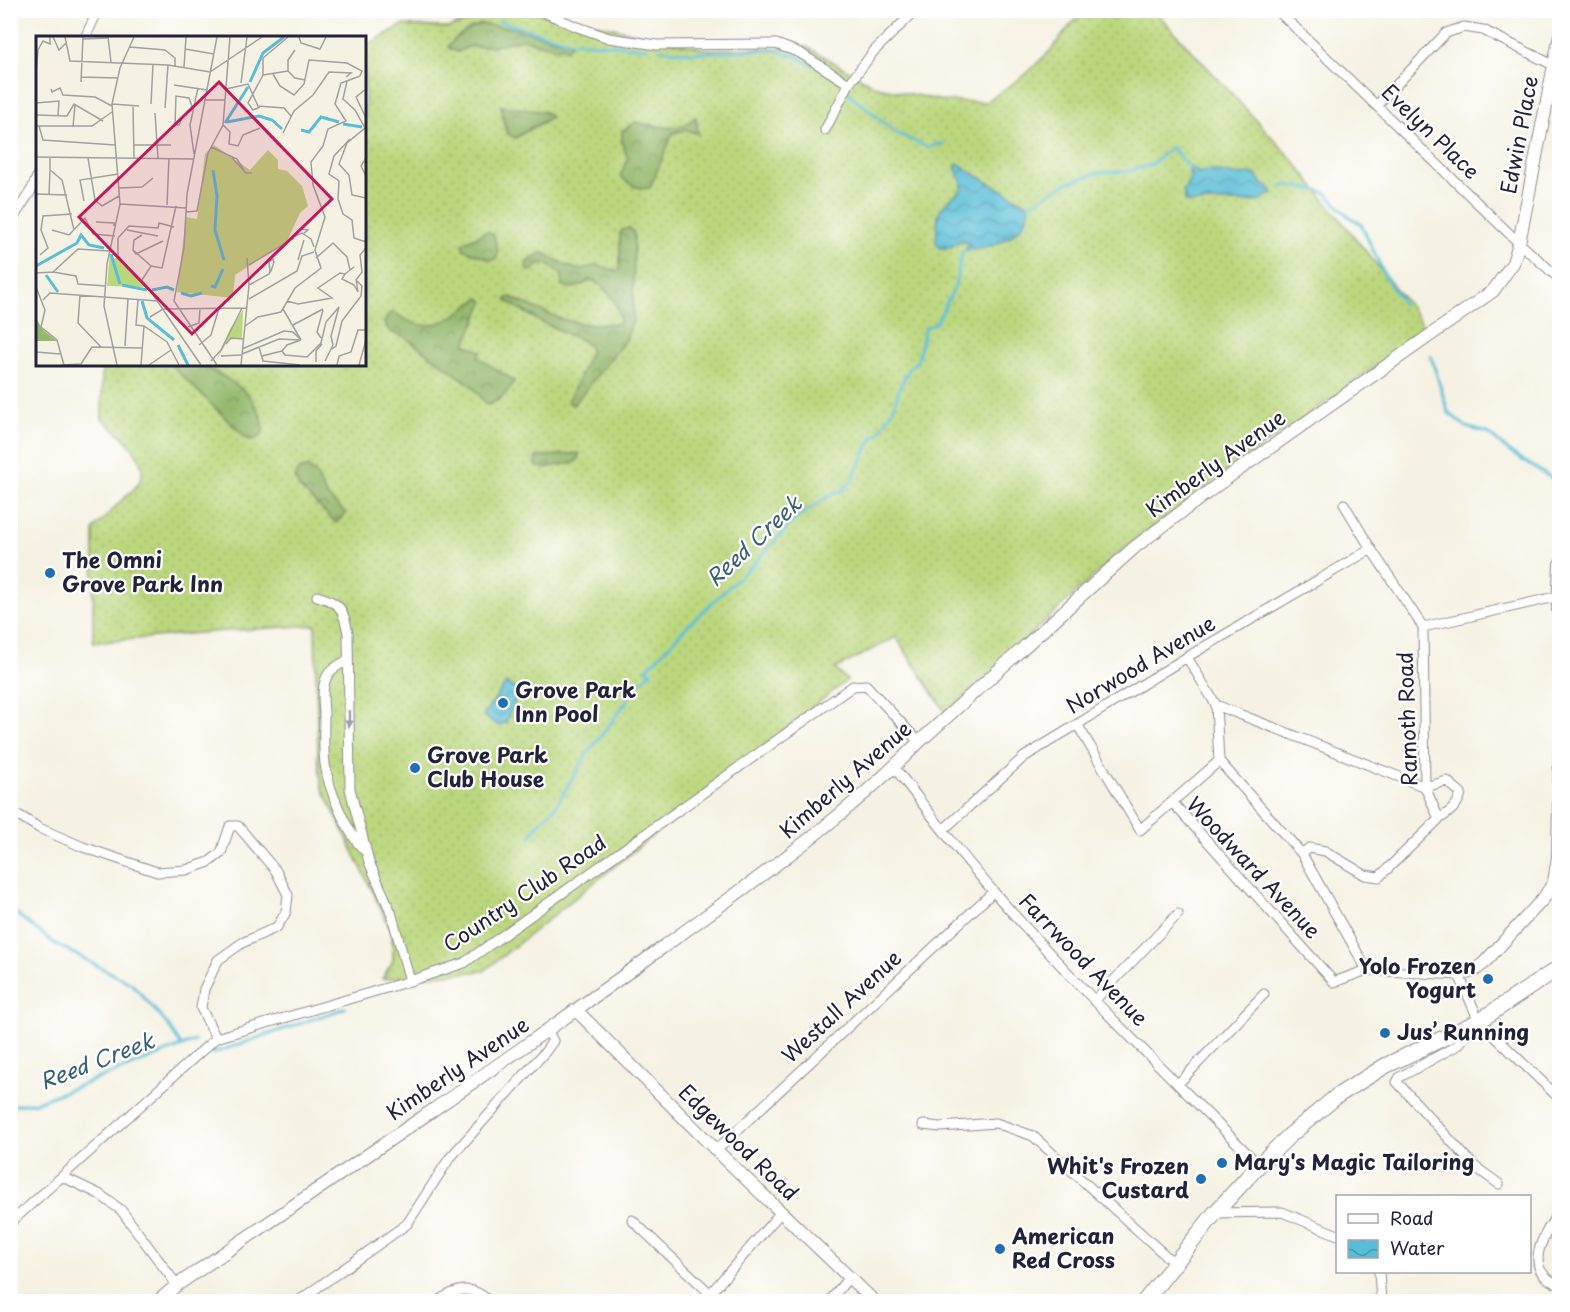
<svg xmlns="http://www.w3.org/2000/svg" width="1570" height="1312" viewBox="0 0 1570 1312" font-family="'Playpen Sans',sans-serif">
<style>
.grass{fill:url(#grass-dots);stroke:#6e7c5c;stroke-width:1.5}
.forest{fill:url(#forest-crowns);stroke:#5b6d54;stroke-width:1.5}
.water{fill:url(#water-waves);stroke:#3d7088;stroke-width:1.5}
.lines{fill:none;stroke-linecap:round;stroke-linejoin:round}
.stream{stroke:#58bdd6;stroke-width:3}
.minor-casing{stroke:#8c8a8f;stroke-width:11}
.tertiary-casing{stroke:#8c8a8f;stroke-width:14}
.primary-casing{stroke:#8c8a8f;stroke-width:17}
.minor{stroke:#fff;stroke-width:9}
.tertiary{stroke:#fff;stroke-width:12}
.primary{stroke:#fff;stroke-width:15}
.oneway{fill:#9c9ca7}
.poi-dot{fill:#1f6fb2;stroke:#fff;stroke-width:2}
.labels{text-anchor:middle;stroke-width:4.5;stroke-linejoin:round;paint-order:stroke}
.street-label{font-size:21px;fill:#22223b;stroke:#fff}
.poi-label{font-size:21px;font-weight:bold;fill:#22223b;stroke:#fff;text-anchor:start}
.water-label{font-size:22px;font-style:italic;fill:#386079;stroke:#fff}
.inset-river{fill:none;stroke:#58bdd6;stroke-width:3}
.inset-road{fill:none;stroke:#a19fa0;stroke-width:1.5}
.view{fill:#c2185b;fill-opacity:0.15;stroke:#c2185b;stroke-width:3}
.inset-edge{fill:none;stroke:#22223b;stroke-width:3}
</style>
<defs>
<pattern id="grass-dots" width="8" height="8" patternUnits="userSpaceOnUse" patternTransform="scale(1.5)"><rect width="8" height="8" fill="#bbd77d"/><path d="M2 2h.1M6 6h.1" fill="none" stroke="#a0b86d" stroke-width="1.8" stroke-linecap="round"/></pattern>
<pattern id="forest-crowns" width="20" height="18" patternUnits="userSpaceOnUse" patternTransform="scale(1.5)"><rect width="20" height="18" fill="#94b86c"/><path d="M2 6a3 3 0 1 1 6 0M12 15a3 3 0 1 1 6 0" fill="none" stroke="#78955a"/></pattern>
<pattern id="water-waves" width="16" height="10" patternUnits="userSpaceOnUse" patternTransform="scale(1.5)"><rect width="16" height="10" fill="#58bdd6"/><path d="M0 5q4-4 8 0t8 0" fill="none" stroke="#4899af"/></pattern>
</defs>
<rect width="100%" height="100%" fill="#fff"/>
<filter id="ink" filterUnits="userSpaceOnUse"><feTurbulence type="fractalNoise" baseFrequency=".0167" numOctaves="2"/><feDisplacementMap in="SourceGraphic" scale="12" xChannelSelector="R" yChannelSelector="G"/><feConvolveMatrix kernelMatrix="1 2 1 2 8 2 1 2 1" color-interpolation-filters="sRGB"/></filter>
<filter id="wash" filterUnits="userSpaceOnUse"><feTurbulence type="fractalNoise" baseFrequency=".008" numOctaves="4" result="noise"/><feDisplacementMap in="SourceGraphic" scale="24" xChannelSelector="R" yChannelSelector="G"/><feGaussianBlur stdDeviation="1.35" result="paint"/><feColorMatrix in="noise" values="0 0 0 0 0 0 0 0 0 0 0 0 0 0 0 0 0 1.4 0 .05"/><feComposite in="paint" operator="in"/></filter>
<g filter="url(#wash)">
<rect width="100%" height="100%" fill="#f6f2e3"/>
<path class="grass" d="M512,10L574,19L706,49L807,47L877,87L943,101L986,102L1025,75L1052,49L1072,23L1087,11H1155L1294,161L1411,308L1425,328L1347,388L1242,460L1120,552L946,713L896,637L835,669L847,680L484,971L382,979L393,961L392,932L322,787L318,759L315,625L198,633L93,643L94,529C104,519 113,509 123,499C128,494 135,489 139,483C153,460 117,431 102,419V365L364,364L365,46L403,25L447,28L470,21L492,11Z"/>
<path class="forest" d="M481,24L513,28L570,43L571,45L567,49L554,48L522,39L494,46L468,47L458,52L450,49L448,46C458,35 468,28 481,24Z
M501,106L546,112L551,117L515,138L506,132Z
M696,117L698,134L687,130L673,133L650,188C637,190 629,184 620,176L628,159L622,143V131L636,122C660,126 675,134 696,117Z
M629,228L634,233L633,320L626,340L573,405L568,402L591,350L585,342L539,321L507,301L506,299L510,297L561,319L584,324H616L620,321C620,306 605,283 590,280C580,286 573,291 562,285V275L547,264L540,263L534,270L529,271L526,268L527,262L542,252L565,265L579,270L597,265L618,271L620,267V233L622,230Z
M488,231L494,235L498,253L496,259L491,260L463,249V243Z
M480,298L484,302L465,344L481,351L478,357L514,381C507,394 501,401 487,405L471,385L403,336L390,332L384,323L389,314L394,312C430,340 449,318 480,298Z
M171,365C177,364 187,363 194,364C210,367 243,386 252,400C258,409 270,429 259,437C254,441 251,440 246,438Z
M580,453L576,462L545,468L536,466V457Z
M308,468L315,473L327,496L346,513L336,523L299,487L295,479L296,473L301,469Z"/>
<path class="water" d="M957,164H960L970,172L1029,205C1030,233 989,252 965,250L969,244L962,240L949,248H940L936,244L938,213L946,203L962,189V183L955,167Z
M1188,166L1200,173L1211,170L1233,175L1255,174L1263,185L1270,187L1273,194L1264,197L1262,201C1245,203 1229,202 1211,202C1202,202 1195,204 1186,202L1183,191L1190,178Z
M506,683L519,691L506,722L499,726L483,716Z"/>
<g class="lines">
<path class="stream" d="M499,21L568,41L647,48
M660,49L692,53L773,50L797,57L811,65
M848,91L852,96L896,133L929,148L936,144H944
M1282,187L1288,185L1325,192L1347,215L1361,224L1385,276L1403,304
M1029,205L1067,183L1101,172H1125L1151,165L1172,147L1190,169
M1431,356L1448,412L1466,427L1488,433L1511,453L1553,479
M530,837L543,819L554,809L587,754L626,703L629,692L651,672L647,669L688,625L757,561L793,521L833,493L842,491L852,480L872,438L878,434L893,410L900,386L911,366L917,362L925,328L936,323L954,289L962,253L965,250
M10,909L54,943L132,984L167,1024L181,1045
M211,1054L345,1008
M10,1106L37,1102L195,1041"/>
</g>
</g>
<g filter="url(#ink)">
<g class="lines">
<g class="minor-casing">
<path id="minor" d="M539,10L575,26L609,38L657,45L776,44L800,53L849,84
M1277,10L1519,243L1560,279
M85,38L98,10
M1377,105L1446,33L1464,27L1483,30L1553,65
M825,130L849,84L874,51L916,10
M10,223L32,189L38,174
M1344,504L1371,549
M317,596C341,603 343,609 348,633L350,789L369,862L391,912L410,981
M348,660C341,664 334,667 329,673C321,684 323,701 324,713C324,730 323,747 325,764C328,788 347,834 365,851
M1216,705L1425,787L1447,781L1461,793C1458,806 1450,812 1439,819
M1077,724L1140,830L1219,761L1216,705L1187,657
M1219,761L1302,854L1367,970
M894,767C927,809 958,852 993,891C1077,987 1169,1075 1259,1165
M1173,803L1334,982L1367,970L1459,975L1479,1021L1560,1099
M20,816L39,828L83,847L157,872L186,870L209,862L221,853L230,826H238L276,871L288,895L286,912L277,927L242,943L218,960L204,989L201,1008L216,1038
M943,830L1024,757L1187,657L1371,549L1423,627L1560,596
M1302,854L1309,848L1325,851L1365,875L1379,877L1439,819L1425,787L1423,627
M1094,1001L1178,914
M1473,1027L1458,1045L1400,1077L1397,1082L1474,1166L1499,1184
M1178,1084L1264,994
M923,1125L940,1127L996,1123L1033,1136L1175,1264
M716,1150L993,892
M63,1177L99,1194L121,1210L177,1285
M1560,1210C1545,1233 1519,1270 1560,1285
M1215,1213L1282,1212L1338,1235
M632,1220L719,1302
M10,1223L216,1038L410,981L464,963L853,686L866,685L919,742
M1379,1272L1381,1302
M297,1302L407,1224L449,1159L545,1052L553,1041L548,1031
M436,1302C456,1289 471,1283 490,1302
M703,1302L781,1212
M829,1302L849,1277"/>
</g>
<g class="tertiary-casing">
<path id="tertiary" d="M1560,564L1558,610L1560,620
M1459,975L1475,970L1484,963L1543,899L1554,882L1558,857L1560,749
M576,1010L716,1150L875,1302
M157,1302L177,1285C339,1175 501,1065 659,950C749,884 841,822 919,742L1135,547L1220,483L1493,291L1513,263L1519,243L1560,35"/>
</g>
<g class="primary-casing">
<path id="primary" d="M1144,1302L1215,1213L1259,1165L1289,1136L1337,1096L1385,1066L1479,1021L1560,967"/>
</g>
<use href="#minor" class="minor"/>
<use href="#tertiary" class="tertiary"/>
<use href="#primary" class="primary"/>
</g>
<defs><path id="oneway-solid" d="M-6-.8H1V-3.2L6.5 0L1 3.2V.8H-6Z" transform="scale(1.5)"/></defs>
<use class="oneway" href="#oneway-solid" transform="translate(349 719) rotate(89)"/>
</g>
<g class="poi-dot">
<circle cx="50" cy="573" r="6"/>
<circle cx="503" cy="703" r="6"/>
<circle cx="415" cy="768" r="6"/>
<circle cx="1488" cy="979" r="6"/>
<circle cx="1385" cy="1033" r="6"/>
<circle cx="1222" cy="1163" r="6"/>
<circle cx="1201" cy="1179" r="6"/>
<circle cx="1000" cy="1249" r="6"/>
</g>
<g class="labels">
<g class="street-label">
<text transform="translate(1430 132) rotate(44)" y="7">Evelyn Place</text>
<text transform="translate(1520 135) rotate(-79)" y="7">Edwin Place</text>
<text transform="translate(1216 464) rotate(-36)" y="7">Kimberly Avenue</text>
<text transform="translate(1141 665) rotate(-31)" y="7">Norwood Avenue</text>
<text transform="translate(1408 719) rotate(-92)" y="7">Ramoth Road</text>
<text transform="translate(846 780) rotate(-41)" y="7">Kimberly Avenue</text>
<text transform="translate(1253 868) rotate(47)" y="7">Woodward Avenue</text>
<text transform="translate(525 894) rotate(-34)" y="7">Country Club Road</text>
<text transform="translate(1083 960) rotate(46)" y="7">Farrwood Avenue</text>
<text transform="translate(842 1007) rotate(-43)" y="7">Westall Avenue</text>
<text transform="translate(458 1069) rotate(-34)" y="7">Kimberly Avenue</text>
<text transform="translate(738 1143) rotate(44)" y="7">Edgewood Road</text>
</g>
<g class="poi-label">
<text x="62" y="568">The Omni<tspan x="62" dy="24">Grove Park Inn</tspan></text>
<text x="515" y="698">Grove Park<tspan x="515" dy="24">Inn Pool</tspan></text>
<text x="427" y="763">Grove Park<tspan x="427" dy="24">Club House</tspan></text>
<text x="1476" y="974" text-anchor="end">Yolo Frozen<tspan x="1476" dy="24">Yogurt</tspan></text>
<text x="1397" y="1040">Jus’ Running</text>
<text x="1234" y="1170">Mary's Magic Tailoring</text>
<text x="1189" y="1174" text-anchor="end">Whit's Frozen<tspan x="1189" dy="24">Custard</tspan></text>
<text x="1012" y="1244">American<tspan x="1012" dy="24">Red Cross</tspan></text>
</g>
<g class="water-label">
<text transform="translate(754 541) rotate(-43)" y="8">Reed Creek</text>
<text transform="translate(97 1061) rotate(-21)" y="8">Reed Creek</text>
</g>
</g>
<g transform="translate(36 36)">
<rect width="330" height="330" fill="#f6f2e3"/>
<path d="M178,109L214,134L232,114L242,124V133L251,135L266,150L272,170L264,177L251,205L199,239L197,262L141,256L150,181L161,183L169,118ZM74,217L78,223L82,221L110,251L71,250ZM207,274L206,302L192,304L180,325L194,293Z" fill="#bbd77d"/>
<path d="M0,282L7,294L21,305H0Z" fill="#94b86c"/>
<path class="inset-river" d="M214,46L227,17L248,1M191,86L223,80L236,84L246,93M189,87L212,51M307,88L326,91M265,94L273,96L285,81L303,86M177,134L181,160L179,194L188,224M75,218L84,248M0,230L41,207L45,199L53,209L68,212M10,239L22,256M86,249L111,254M175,250L179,251L187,233M116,254L131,251L138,254M145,257L155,260L166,257M106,265L111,282L138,304M142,309L152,329"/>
<path class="inset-road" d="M17,1L23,14L30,7M29,1L34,25L132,29L174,36L226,1M72,1L75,26M263,1L265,7L284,13L290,1M47,3L73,2M94,11L129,14L139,22V30M149,13L178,18M259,14L252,24V35L259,42L269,44M148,31L150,1M0,37L2,14L7,5L14,8V1M237,38L244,50L258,59L268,48L273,24L311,27L326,35L324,40M227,39L252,35M324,40L311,45L307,63L319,74L329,92L311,107L303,128L313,139L316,159L330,162M45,41L81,42M45,46L47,1M205,47L211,1M138,49L171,54M15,53L16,56L24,52L27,59L59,61L76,70M190,53L212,48L222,70L248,72L255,80M330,53L320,61L330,82M169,64H189M0,67L23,65L22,79M76,68L103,70M115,68L117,28M97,70L98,123M224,71L217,74L212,67L227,39V22L252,1M129,72L132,29M119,77L122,122M0,79L31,80L38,68L67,85M146,82L143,89H139L140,60L153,62L157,73M187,89L194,96L193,108L202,110L207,99L224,92M0,90H56L76,76M3,90L7,104L79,109M37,91L39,69M247,97L258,75L277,59L293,36L315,37L310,41M314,103L298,120L293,138L303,145L302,163L307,178L316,184L318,202L330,206M97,109H135M175,111L201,123L208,134M158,118L154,89L162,52M0,121L158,123M14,122V134L26,144L38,194M52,122L59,164L66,170L83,160M196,122L210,137H216M330,122L325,130L330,140M83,152L106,151L117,142M0,158L31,159M13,158L14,135M48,165L44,144L82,138M84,168L150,172M131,169L133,122M150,176L161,175L172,117L187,89L194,1M60,186L78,187V190M16,194L33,199L49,182L57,198L79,200M91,194L122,200M267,198L272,194L264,193L257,201L266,197L275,203L278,211M106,199L98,204L97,214L115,230M82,202V220L115,256L165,329M82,202L93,190L122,192L123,187L138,191M97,214L100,218L127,205M4,219L12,212L5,194L7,180L36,178M280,222L297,207L311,221L314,234L318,231L309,238M262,224L268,204M213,229L258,202M17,236L40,240L42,248L70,250M0,237L17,236L42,213L73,215M106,244L115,230L126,232L140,170M213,249L233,238L234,236L235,235L238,226L237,223L233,226L234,236M0,251L9,274L5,291L21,304L28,329M44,259L42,287L65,311M213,263L261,235L266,220L278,216M7,264L14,257L122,265M102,264L100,289L108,290L131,306L143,329M251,265L262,268L296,262L282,252L304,237L309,238L306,243L318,249L322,256L320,243M247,273L265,304M114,281L127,273L211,272M257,289L287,273M209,290L222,281L245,276L259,252L285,232L279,214L289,181L277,149L275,126L287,110L292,93L310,85L299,68L305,47L324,40M152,291L163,287L164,272M285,302L281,296L287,274M265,304L251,309L246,315L249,319L271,321L285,307L290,286L303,271L295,300L297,309L289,325M190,308L195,302L207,303M163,309L175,299L183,272M89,310L92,263M223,311L227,325L264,329M206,313L248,295L257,296L265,304M296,313L300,310L306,285L325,260L326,250L320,244L326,236L324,219L330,212M0,316L24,318M206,318L243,303L264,304M185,320L205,319M226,320L246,315M175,325L185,314L206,272M280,326V315L286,308M26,329L45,328L56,311L106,312M81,329L68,270L71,228L84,168L76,68L84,32L98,1M105,329L108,290M113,329L135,314M181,329L138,265L148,212L151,158L181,1M205,329L213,249L211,222M301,329L303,320L315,316L322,294H330M323,329L330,304"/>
<path class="view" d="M183,46L296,163L156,298L43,181Z"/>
<rect width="330" height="330" class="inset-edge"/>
</g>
<rect width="1570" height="1312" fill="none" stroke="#fff" stroke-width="36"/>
<rect x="1336" y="1195" width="195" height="78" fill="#ffffff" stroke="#a7a7b1" stroke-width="1.5"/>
<rect x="1348" y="1214" width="30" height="9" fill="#ffffff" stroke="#a7a7b1" stroke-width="1.5"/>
<text x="1390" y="1225" font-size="18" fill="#22223b">Road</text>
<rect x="1348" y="1240" width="30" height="18" fill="url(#water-waves)" stroke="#a7a7b1" stroke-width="1.5"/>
<text x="1390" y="1255" font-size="18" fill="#22223b">Water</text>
</svg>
